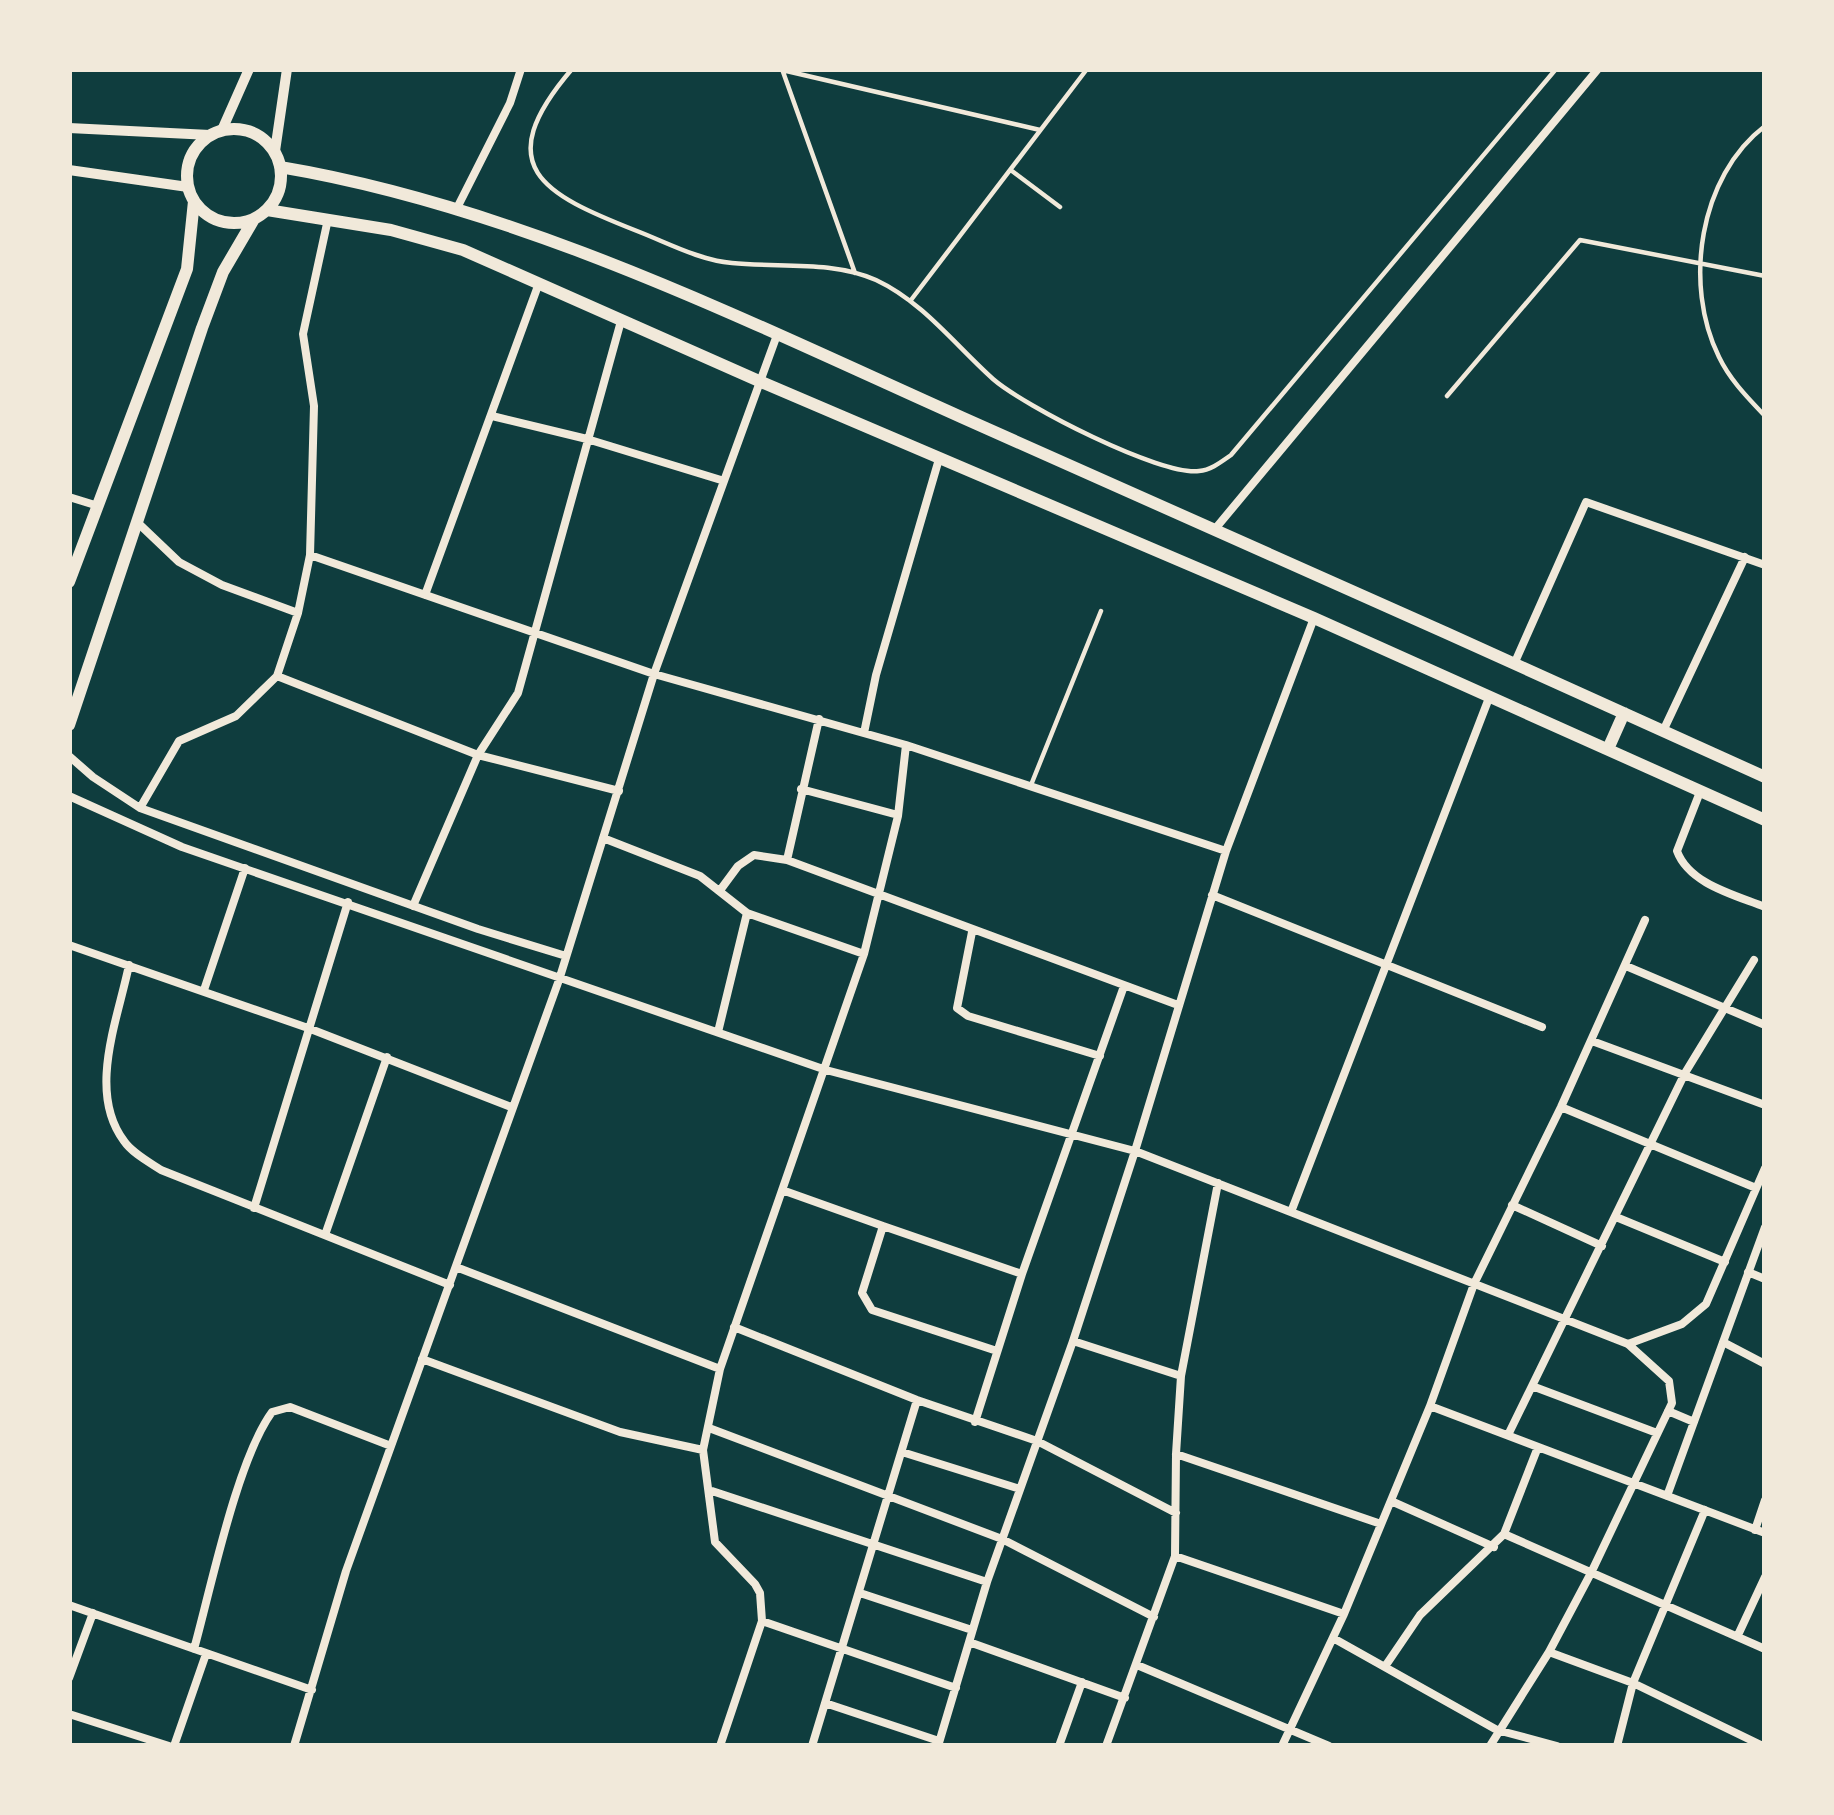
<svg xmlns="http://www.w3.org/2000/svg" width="1834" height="1815" viewBox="0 0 1834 1815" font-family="'Zilla Slab',serif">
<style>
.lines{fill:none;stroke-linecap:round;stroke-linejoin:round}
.service{stroke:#f1e9da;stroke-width:4.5}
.minor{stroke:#f1e9da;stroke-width:8}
.tertiary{stroke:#f1e9da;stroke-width:10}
.secondary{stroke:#f1e9da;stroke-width:12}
</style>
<rect width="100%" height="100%" fill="#0f3d3e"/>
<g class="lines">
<path class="service" d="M572,69C488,167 543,194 637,231C668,243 699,260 732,263C779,268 831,260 876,280C923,302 955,345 993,379C1024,406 1160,476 1199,471C1211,470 1221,462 1231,455L1556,69
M782,69L855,273
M782,70L1040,130
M1765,126C1699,176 1683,285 1719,357C1730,380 1748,398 1765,416
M1012,171L1060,207
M911,300L1087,69
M1447,396L1580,240L1765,276
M1031,785L1101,611"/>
<path class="minor" d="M457,208L510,103L521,69
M492,416L587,439L721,480
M69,497L95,505
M137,522L179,562L222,585L298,613
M1215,529L1598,69
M310,555L654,674L906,745L1226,851
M425,595L539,283
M1515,662L1586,502L1765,565
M277,676L478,755L619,791
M1664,729L1745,557
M864,733L876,675L939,459
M69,756L93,777L140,808L478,929L566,956
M801,789L898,815
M1700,792L1677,851C1689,884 1735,895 1765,907
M69,796L182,847L826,1070L1135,1151L1628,1344L1669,1381L1672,1403L1591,1573L1549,1652L1490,1746
M140,808L179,741L236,716L277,676L298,613L310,555L314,406L303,334L328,219
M603,838L700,876L747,913L864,954
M787,860L819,719
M721,889L738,866L754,855L787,860L1178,1005
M1212,895L1542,1027
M413,906L478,755L518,693L621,321
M972,932L957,1008L968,1016L1100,1056
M69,945L308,1028L511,1107
M129,965C118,1019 87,1092 124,1141C132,1153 149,1162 161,1170L450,1285
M1626,966L1765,1025
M204,990L245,868
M718,1032L747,913
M1592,1041L1765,1105
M1561,1107L1756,1188
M782,1190L883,1226L862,1293L872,1310L997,1351
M1512,1205L1602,1246
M254,1208L348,902
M1291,1212L1489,698
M1616,1217L1725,1262
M883,1226L1022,1274
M325,1235L387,1057
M456,1267L720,1369
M1748,1272L1765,1279
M734,1327L917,1400L1037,1441L1176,1513
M1073,1341L1181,1376
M1723,1342L1765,1364
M1628,1344L1682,1324L1706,1304L1765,1168
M422,1359L620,1432L703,1450
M1532,1386L1657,1433
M1430,1406L1765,1533
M1668,1411L1694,1422
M975,1422L1022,1274L1124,986
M709,1428L1002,1539L1154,1617
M1508,1435L1685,1073L1754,960
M902,1452L1020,1489
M1176,1454L1381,1524
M712,1491L987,1582
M1667,1496L1765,1227
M1391,1501L1494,1547
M1755,1530L1765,1500
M1504,1534L1765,1649
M1175,1556L1344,1614
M860,1593L972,1630
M69,1605L312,1690
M762,1621L956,1688
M1738,1635L1765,1577
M1333,1638L1497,1730L1557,1746
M969,1642L1125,1698
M194,1649C211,1588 237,1460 272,1412L290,1407L391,1446
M1549,1652L1633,1683L1763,1746
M1137,1665L1329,1746
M1386,1665L1420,1615L1504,1534L1538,1447
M69,1678L93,1613
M825,1703L939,1741
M69,1714L169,1746
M174,1746L206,1654
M294,1746L346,1571L559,980L654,674L777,335
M720,1746L762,1621L760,1593L755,1584L715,1542L703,1450L720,1369L864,954L898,816L906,745
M812,1746L917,1400
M938,1746L987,1582L1073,1341L1135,1151L1226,851L1314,618
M1059,1746L1082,1682
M1106,1746L1175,1556L1176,1454L1181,1376L1218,1183
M1282,1746L1344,1614L1430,1406L1474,1284L1561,1107L1645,920
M1617,1746L1633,1683L1705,1510"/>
<path class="tertiary" d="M69,128L210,135
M222,130L249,69
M275,151L287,69
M69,170L188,187"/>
<path class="secondary" d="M187 176a47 47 0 1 1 94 0a47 47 0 1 1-94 0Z
M280,167C519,207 742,319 961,417C1229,536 1498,655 1765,777
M267,210L391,230L463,250L759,381L1314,618L1765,820
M69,582L187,269L194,201
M69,725L202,328L223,272L254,219
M1608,749L1624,713"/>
</g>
<rect width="1834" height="1815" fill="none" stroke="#f1e9da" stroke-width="144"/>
</svg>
